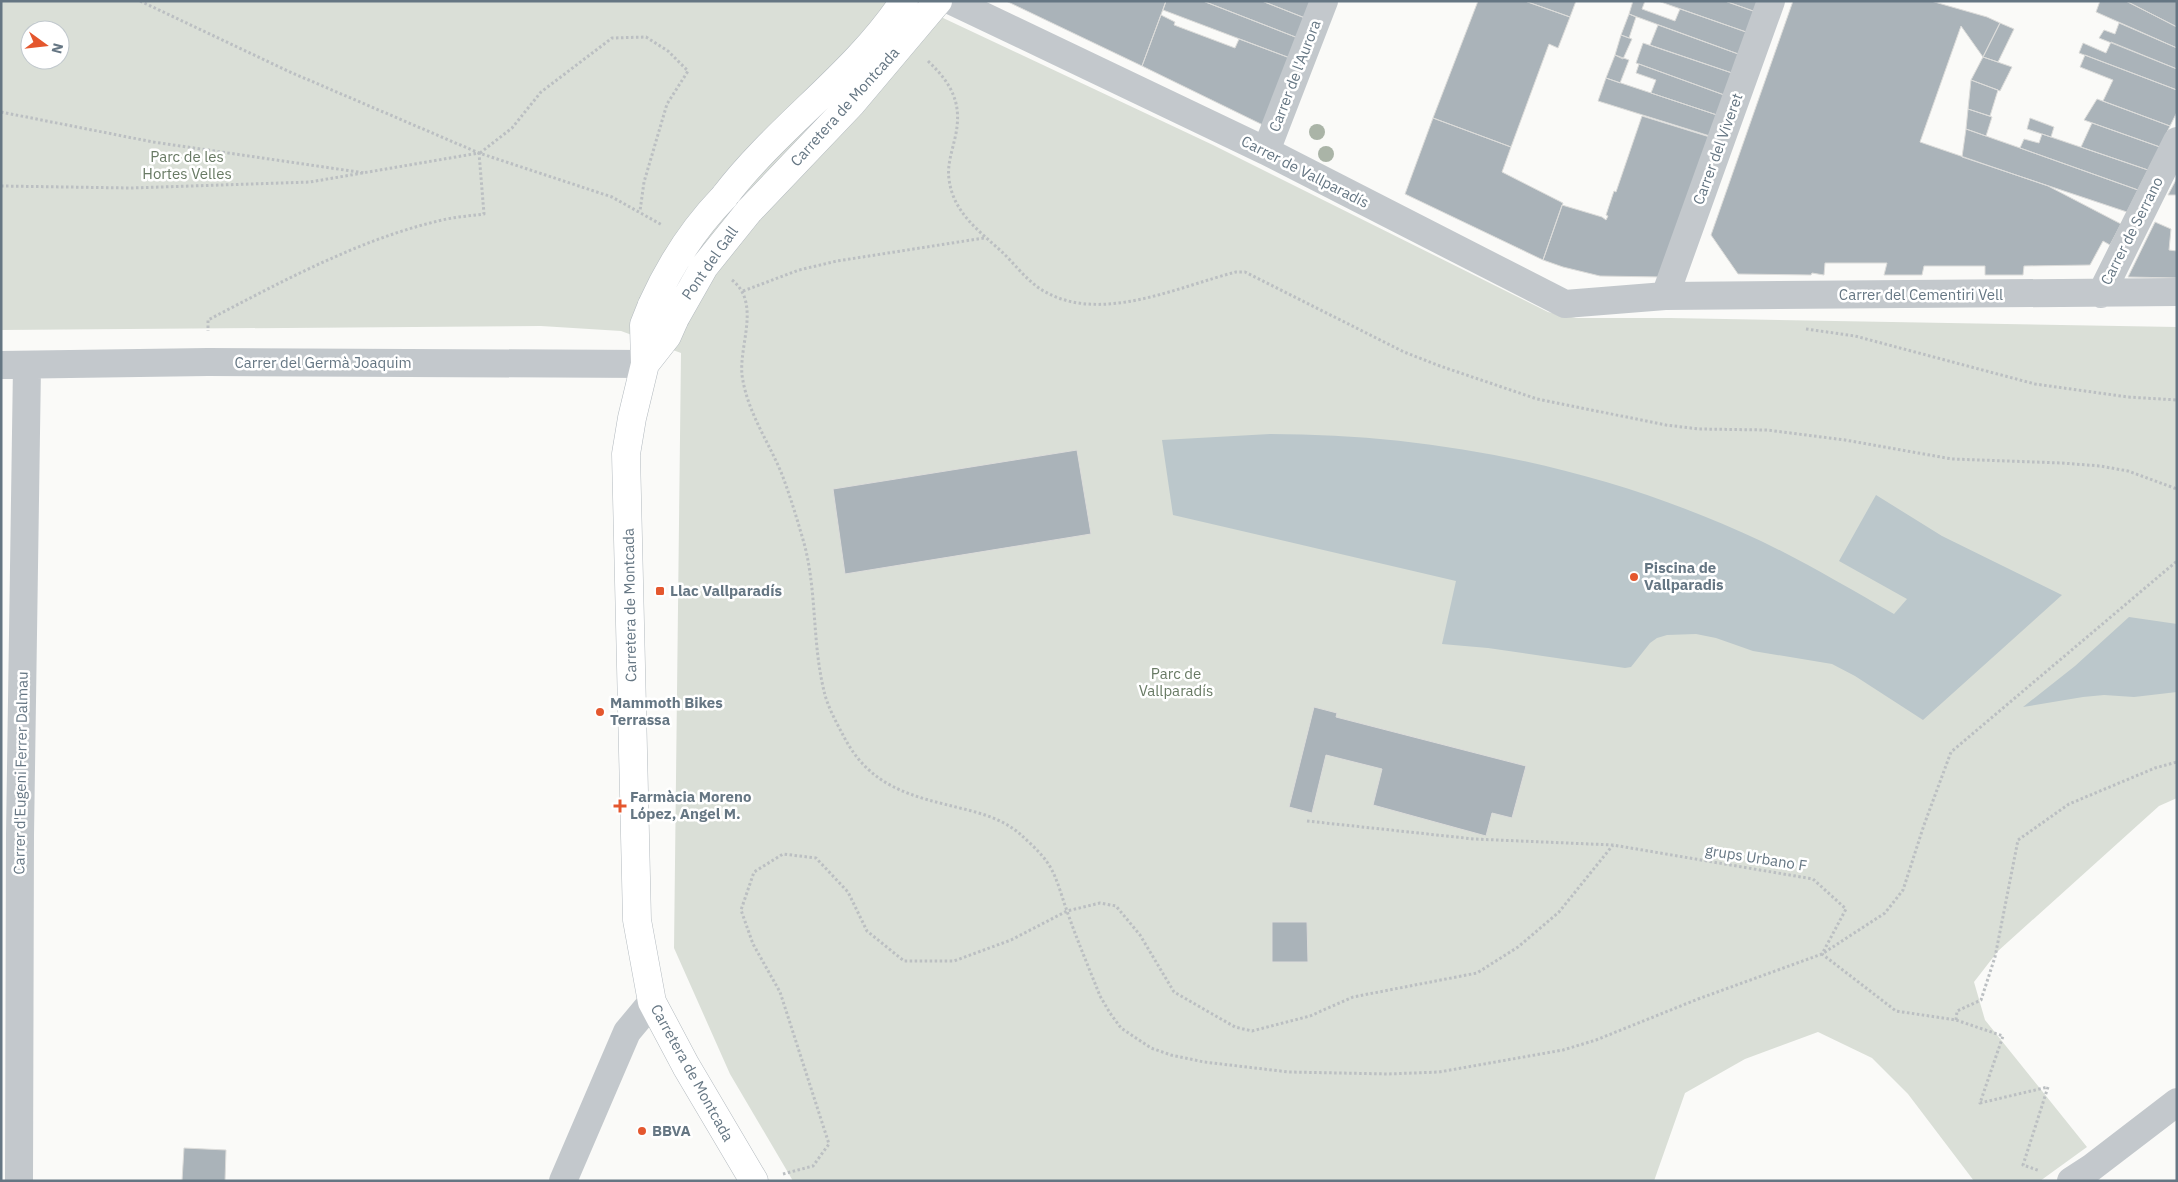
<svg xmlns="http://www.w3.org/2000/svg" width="2178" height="1182" viewBox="0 0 2178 1182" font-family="'IBM Plex Sans',sans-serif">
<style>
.green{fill:#dadfd7;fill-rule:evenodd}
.water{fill:#bbc7cb}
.building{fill:#aab3b9;stroke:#dcdcda}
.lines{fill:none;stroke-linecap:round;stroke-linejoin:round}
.secondary-casing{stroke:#b3babf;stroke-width:29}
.path{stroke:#bbbfc2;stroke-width:3;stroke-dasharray:2.5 2.5;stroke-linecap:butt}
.street{stroke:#c3c8cc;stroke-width:28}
.secondary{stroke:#fff;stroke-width:28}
.secondary-bridge-casing{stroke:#b3babf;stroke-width:29;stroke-linecap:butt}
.secondary-bridge{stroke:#fff;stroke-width:28}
.tree{fill:#aab4a7}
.poi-dot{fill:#e4572e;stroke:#fff;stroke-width:2}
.labels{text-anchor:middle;stroke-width:5;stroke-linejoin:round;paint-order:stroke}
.street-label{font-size:15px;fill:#657683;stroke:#fff}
.park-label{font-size:15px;fill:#687a64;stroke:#fff}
.poi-label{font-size:15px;font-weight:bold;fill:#657683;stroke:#fff;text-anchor:start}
</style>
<rect width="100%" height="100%" fill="#fafaf8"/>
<path class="green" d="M1,1H907L1213,145L1548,312L1576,318H1670L2177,327V798L2159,806L1998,951L1974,982L1985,1020L2087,1147L2040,1181H1974L1908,1094L1872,1058L1818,1032L1745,1059L1685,1093L1654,1181H793L730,1074L674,948L681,353L621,331L541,326L1,330ZM30,30H60V60H30Z"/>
<path class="water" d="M1270,434C1438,434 1608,469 1761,541C1807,563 1850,589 1894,614L1907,599L1839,561L1876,495L1942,536L2062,595L1923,720L1855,676L1832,664L1753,651L1716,638L1696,634L1667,635L1657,638L1650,643L1631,667L1625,668L1488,648L1442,644L1456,581L1173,515L1162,440Z
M2129,617L2177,624V692L2134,697L2104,695L2083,697L2023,707L2075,666Z"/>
<path class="building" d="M1006,1H1166L1142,66Z
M1166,1H1203L1298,38L1290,58L1163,10Z
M1203,1H1262L1305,18L1298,38Z
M1262,1H1312L1305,18Z
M1478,1H1525L1570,17L1558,48L1549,44L1511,147L1433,118Z
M1525,1H1576L1570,17Z
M1633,1H1645L1642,9L1675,21L1680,9L1749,33L1741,55L1629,14Z
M1658,1H1725L1756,12L1749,33Z
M1725,1H1760L1756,12Z
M1793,1H1931L1987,17L2000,23L1983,57L1961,26L1920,142L2048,186L2121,224L2110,245L2103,241L2090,265L2024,266L2023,275H1985V266H1924L1922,275H1884L1887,263H1825L1824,275L1812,273L1811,275L1738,274L1711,235Z
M2100,1H2126L2177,27V48L2096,12Z
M2126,1H2177V27Z
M1629,14L1636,17L1629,38L1621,35Z
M1161,15L1175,22L1174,25L1235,48L1239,39L1290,58L1265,126L1142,66Z
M2000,23L2014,29L1998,62L1983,57Z
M2119,23L2177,48V69L2099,38L2104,30L2115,34Z
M1658,25L1741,55L1735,74L1650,45Z
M1621,35L1632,39L1623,59L1615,55Z
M2111,42L2177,69V90L2079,53L2083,43L2106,53Z
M1643,43L1735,74L1727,96L1636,63Z
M1615,55L1629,60L1620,83L1606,78Z
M2085,55L2177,90V112L2170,126L2103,101L2113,80L2080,67Z
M1983,57L2012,67L2000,91L1971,80Z
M1639,64L1727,96L1720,116L1651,93L1656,80L1636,73Z
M1606,78L1720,116L1713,137L1598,101Z
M1971,80L1998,90L1990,116L1968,109Z
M2097,99L2170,126L2160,147L2084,120Z
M1968,109L1992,117L1986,136L1966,129Z
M1642,116L1713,138L1663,277L1600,276L1563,267L1543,260L1562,205L1602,217L1606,220L1608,216L1606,215L1614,191L1616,192Z
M1433,118L1511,147L1502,172L1563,203L1543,260L1405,194Z
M2030,118L2054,127L2051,137L2027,129Z
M2092,123L2160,147L2148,170L2081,147Z
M1966,129L2020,148L2138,190L2127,212L1962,157Z
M2042,134L2148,170L2138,190L2020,148L2024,139L2039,143Z
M2177,178V195H2168Z
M2155,222L2171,229L2169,250L2177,251V278L2128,277Z
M1077,450L1091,534L845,574L833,489Z
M1314,707L1337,713L1336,717L1526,766L1512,818L1492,813L1486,836L1373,805L1382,769L1326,755L1312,813L1289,807Z
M1272,922H1307L1308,962H1272Z
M184,1148L226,1150L225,1181H182Z"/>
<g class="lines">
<g class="secondary-casing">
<path id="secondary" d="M724,197C778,126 855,75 904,1
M749,211L852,103L938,1
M652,305L644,325L645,364L632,418L626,454L637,920L652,1002L686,1066L754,1181
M645,364L667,336L675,318"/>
</g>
<path class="path" d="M140,1L290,72L479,153L612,197L662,225
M928,61C952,84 963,104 955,138C952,151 947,166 949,179C953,212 978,230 1001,251C1014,263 1026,280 1042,290C1099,325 1177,287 1236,272H1245L1404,352L1440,366L1537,399L1666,425L1699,429L1767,430L1845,440L1952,459L2062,463L2100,466L2128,471L2177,489
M1,112L153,142L365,173
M480,153L512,128L541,92L612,38L646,37L668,51L688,71L667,104L644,182L640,211
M1,186L130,188L310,182L479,153L484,214C469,216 453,217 438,221C358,240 281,282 208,320V331
M732,280C761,303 739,344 742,375C747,411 767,439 781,472C790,495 797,519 804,543C817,591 812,642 824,691C827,705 836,722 843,735C870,788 911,796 964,809C984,814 1004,820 1020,834C1029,842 1040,852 1047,862C1057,876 1061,895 1067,911C1077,940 1089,968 1100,996L1110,1013L1121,1028L1151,1048L1171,1055L1204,1062L1289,1072L1388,1074L1439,1072L1563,1050L1596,1040L1698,999L1822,954L1885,913L1903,890L1924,825L1951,752L2177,561
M743,291L799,270L837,261L984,238
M1806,329L1855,336L2035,384L2128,397L2177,400
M1307,821L1474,839L1613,845L1813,879L1846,909L1822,954L1896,1011L1956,1020L2003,1036L1980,1103L2048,1087L2023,1165L2040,1171
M1956,1020L1957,1011L1981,1000L1995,957L2018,840L2069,804L2155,768L2177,762
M783,1174L813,1166L829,1144L780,992L753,944L741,910L754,872L783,854L816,858L848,892L867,931L904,961H954L1011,940L1067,911L1100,903L1116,906L1140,935L1174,992L1235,1027L1252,1031L1310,1016L1353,997L1477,973L1518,947L1559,912L1613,845"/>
<path class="street" d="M952,1L1266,151L1565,304L1665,296L2177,292
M1266,151L1324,1
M2101,294L2177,141
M1665,296L1771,1
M1,365L208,362L645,364
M19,1181L20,835L27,366
M563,1181L627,1032L652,1002
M2071,1181L2091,1168L2177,1102"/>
<use href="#secondary" class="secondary"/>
<g class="secondary-bridge-casing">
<path id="secondary-bridge" d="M652,305C670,265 693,229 724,197
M675,318L704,267L749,211"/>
</g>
<use href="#secondary-bridge" class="secondary-bridge"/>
</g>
<g class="tree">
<circle cx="1317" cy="132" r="8"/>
<circle cx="1326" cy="154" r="8"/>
</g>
<g class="poi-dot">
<circle cx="1634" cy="577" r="5"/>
<rect x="655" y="586" width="10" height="10" rx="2.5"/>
<circle cx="600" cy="712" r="5"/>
<path d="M617.5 798.5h5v5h5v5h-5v5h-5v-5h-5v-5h5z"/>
<circle cx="642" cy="1131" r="5"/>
</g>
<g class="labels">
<g class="street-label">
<text transform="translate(1295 76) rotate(-69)" y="5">Carrer de l'Aurora</text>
<text transform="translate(845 107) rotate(-48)" y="5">Carretera de Montcada</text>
<text transform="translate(1718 149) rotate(-70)" y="5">Carrer del Viveret</text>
<text transform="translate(1305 172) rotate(27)" y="5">Carrer de Vallparadís</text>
<text transform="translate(2132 231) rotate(-63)" y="5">Carrer de Serrano</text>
<text transform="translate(710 263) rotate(-55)" y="5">Pont del Gall</text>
<text x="1921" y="300">Carrer del Cementiri Vell</text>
<text x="323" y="368">Carrer del Germà Joaquim</text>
<text transform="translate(630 605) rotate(-91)" y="5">Carretera de Montcada</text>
<text transform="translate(21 773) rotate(-89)" y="5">Carrer d'Eugeni Ferrer Dalmau</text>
<text transform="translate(1756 858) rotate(9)" y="5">grups Urbano F</text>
<text transform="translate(692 1073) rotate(61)" y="5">Carretera de Montcada</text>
</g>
<g class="park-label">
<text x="187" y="162">Parc de les<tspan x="187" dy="17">Hortes Velles</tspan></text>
<text x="1176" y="679">Parc de<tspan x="1176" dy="17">Vallparadís</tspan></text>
</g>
<g class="poi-label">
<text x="1644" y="573">Piscina de<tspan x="1644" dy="17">Vallparadis</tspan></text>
<text x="670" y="596">Llac Vallparadís</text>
<text x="610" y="708">Mammoth Bikes<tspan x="610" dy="17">Terrassa</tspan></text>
<text x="630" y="802">Farmàcia Moreno<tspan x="630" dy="17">López, Angel M.</tspan></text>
<text x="652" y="1136">BBVA</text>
</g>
</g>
<rect width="2178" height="1182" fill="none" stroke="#657683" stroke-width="5"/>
<g transform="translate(45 45) rotate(105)"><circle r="24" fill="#ffffff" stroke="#c1c8cd"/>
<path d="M0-4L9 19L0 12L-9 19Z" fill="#e4572e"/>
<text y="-8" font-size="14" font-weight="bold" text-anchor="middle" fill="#657683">N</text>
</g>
</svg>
